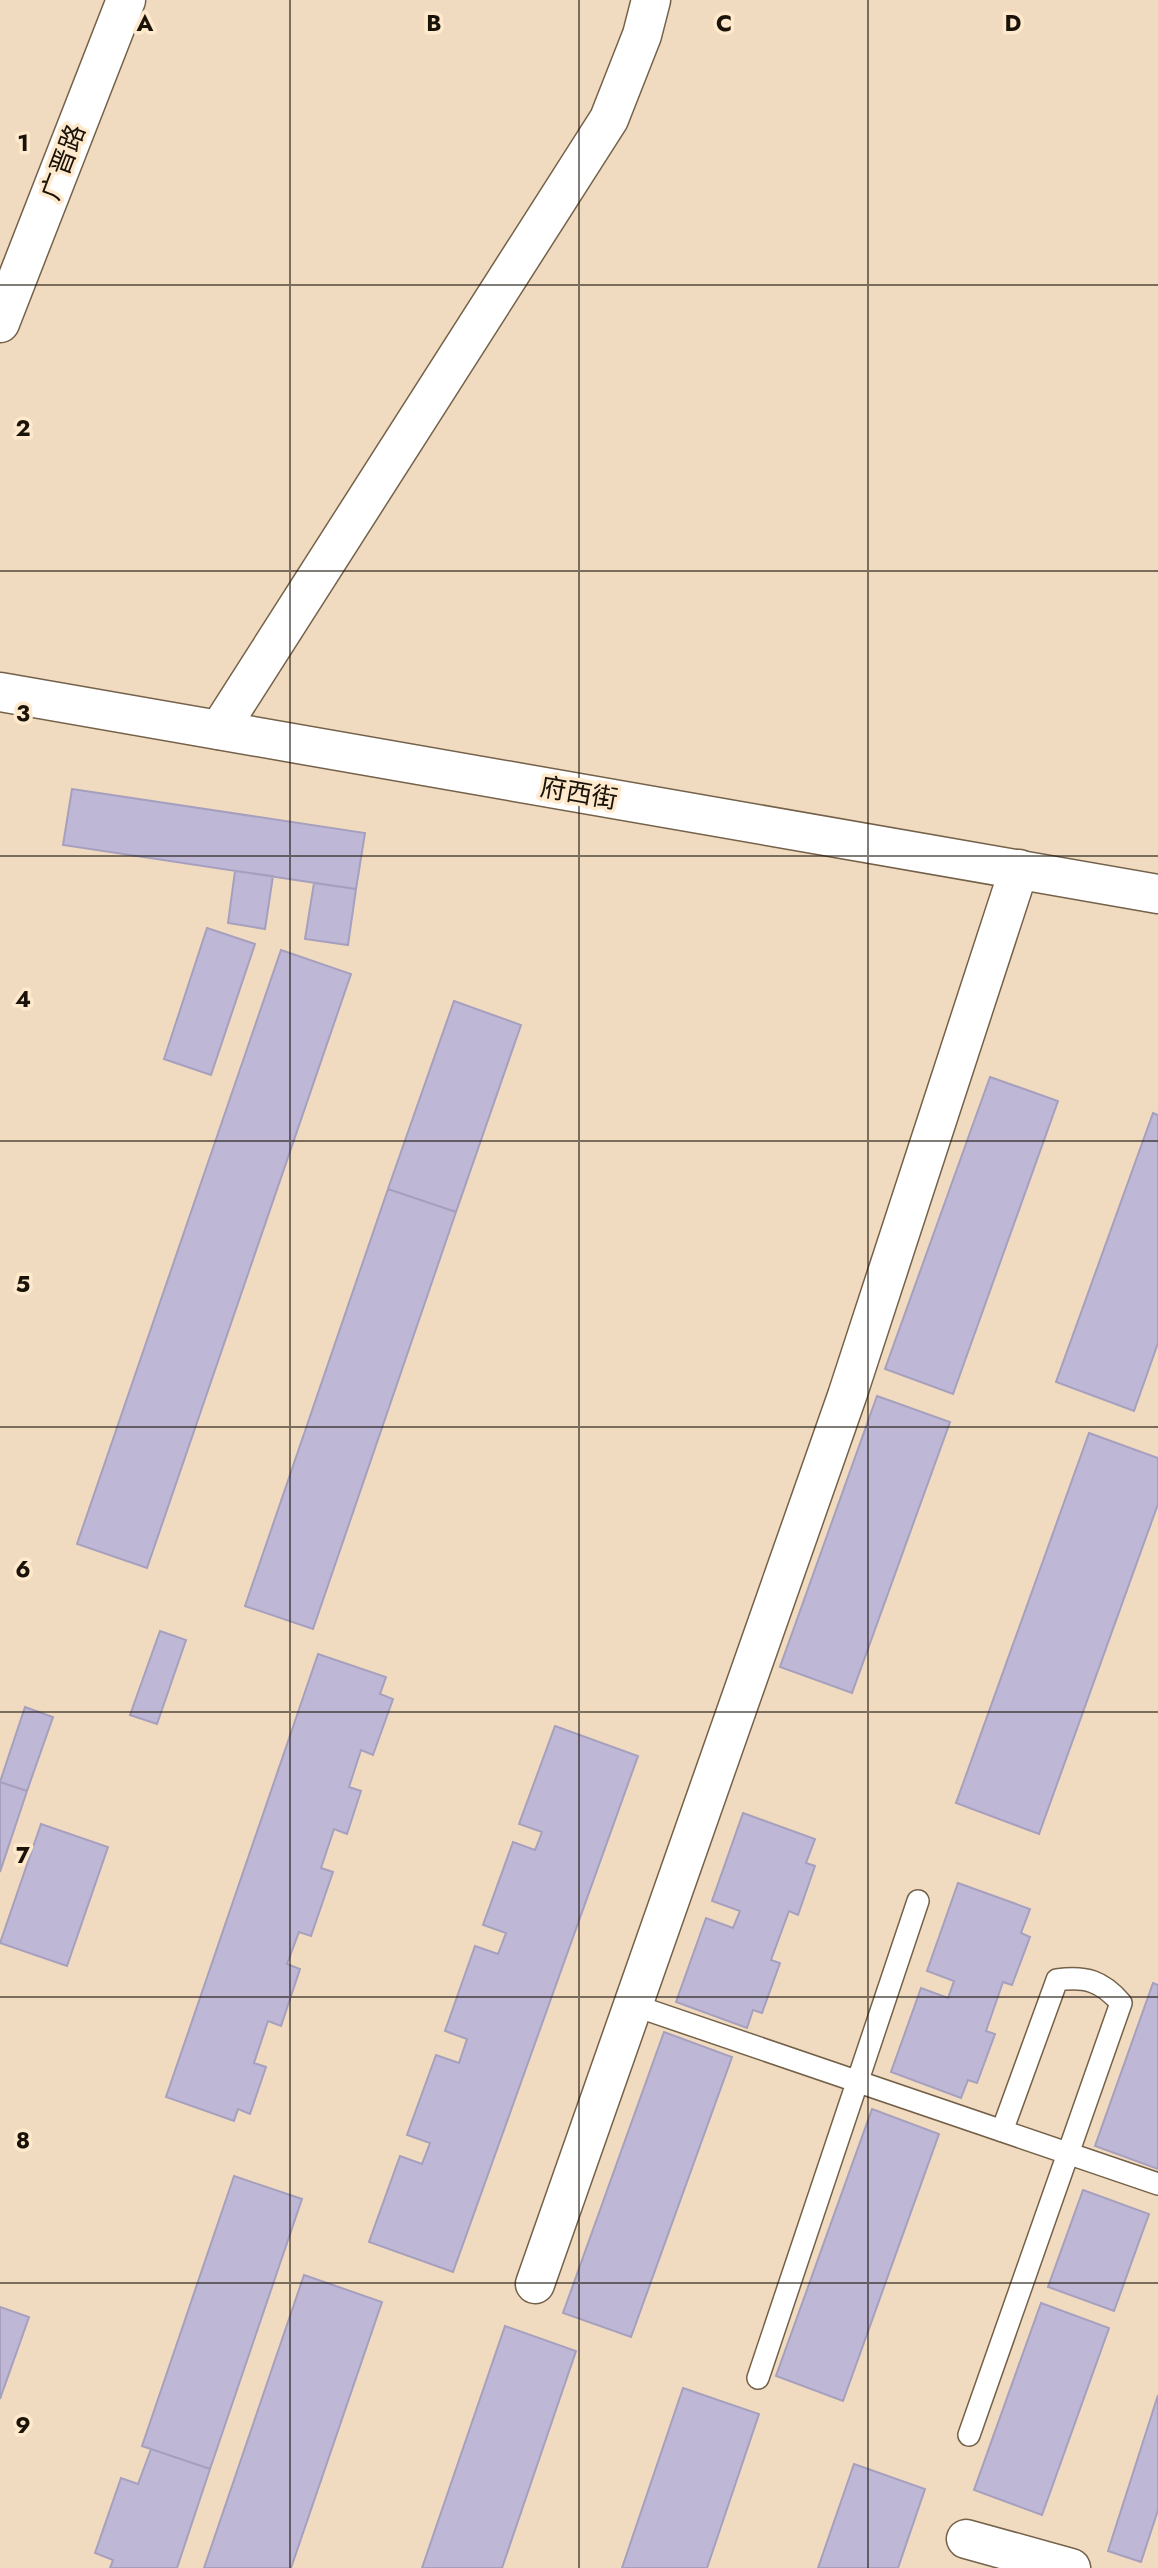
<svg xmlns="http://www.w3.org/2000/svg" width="1158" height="2568" viewBox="0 0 1158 2568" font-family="Jost,'Noto Sans SC',sans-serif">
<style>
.building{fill:#beb7d6;stroke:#a6a0be;stroke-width:2}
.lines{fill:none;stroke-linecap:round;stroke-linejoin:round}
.service-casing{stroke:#746149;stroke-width:24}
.minor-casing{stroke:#746149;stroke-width:41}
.tertiary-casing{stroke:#746149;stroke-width:41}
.service{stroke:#fff;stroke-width:21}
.minor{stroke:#fff;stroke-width:38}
.tertiary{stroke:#fff;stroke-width:38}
.grid{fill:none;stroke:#1a1309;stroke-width:2;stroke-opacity:0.55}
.labels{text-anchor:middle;stroke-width:7;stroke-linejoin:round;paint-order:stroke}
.street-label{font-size:26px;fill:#1a1309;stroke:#fee9cc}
.grid-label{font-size:23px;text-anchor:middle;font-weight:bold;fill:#1a1309;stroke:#fee9cc;stroke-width:7;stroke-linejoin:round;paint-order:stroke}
</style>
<rect width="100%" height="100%" fill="#f1dbc0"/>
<path class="building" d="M72,789L365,833L356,889L63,845Z
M235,871L273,876L265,929L228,923Z
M314,883L356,889L348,945L305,939Z
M207,928L255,944L211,1075L164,1059Z
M281,950L351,974L147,1568L77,1544Z
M454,1001L521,1025L456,1212L388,1189Z
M990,1077L1058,1101L953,1394L885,1369Z
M1153,1113L1158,1115V1343L1134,1411L1056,1382Z
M388,1189L456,1212L313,1629L245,1606Z
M877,1396L950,1422L852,1693L780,1667Z
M1089,1433L1158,1458V1504L1039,1834L956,1803Z
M160,1631L186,1640L157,1724L130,1715Z
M318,1654L386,1677L380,1694L393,1699L373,1755L361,1750L349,1787L361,1791L347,1834L334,1829L321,1868L333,1872L311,1936L299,1932L287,1964L300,1969L281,2026L268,2021L254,2063L266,2067L250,2114L238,2109L234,2121L166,2097Z
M25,1707L53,1717L27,1791L0,1782Z
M555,1726L638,1756L453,2272L369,2242L400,2156L422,2164L430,2143L407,2135L436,2055L459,2063L467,2039L445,2031L475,1946L498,1954L506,1933L483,1925L513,1842L535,1850L542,1832L519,1824Z
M0,1782L27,1791L0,1872Z
M743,1813L815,1839L806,1863L815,1866L798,1915L789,1911L771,1960L780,1963L762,2013L753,2010L747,2028L676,2002L706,1918L733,1928L740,1911L712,1901Z
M41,1824L108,1847L67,1966L0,1943Z
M958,1883L1030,1909L1021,1933L1030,1937L1012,1985L1003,1982L986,2031L995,2034L977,2083L968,2080L961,2098L891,2072L921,1988L948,1998L954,1981L927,1971Z
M1153,1983L1158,1985V2169L1095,2146Z
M664,2032L732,2057L631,2337L563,2313Z
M872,2109L939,2134L843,2401L776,2376Z
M234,2176L302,2199L210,2469L142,2446Z
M1083,2190L1149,2214L1114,2311L1048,2287Z
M304,2275L382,2302L291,2568H204Z
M1041,2303L1109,2328L1042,2515L974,2490Z
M0,2307L29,2317L0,2399Z
M505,2326L576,2351L502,2568H422Z
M683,2388L759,2414L707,2568H622Z
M1158,2395V2510L1141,2562L1108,2551Z
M151,2449L210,2469L177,2568H110L113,2560L95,2553L121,2478L138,2484Z
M854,2464L925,2489L898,2568H818Z"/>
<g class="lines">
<g class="service-casing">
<path id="service" d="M633,2005L1158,2184
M758,2378L918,1901
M969,2435L1121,2003C1102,1981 1086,1976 1057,1980L1002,2131"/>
</g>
<g class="minor-casing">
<path id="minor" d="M219,730L609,119L642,35L651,0
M535,2284L847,1396L1019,869
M966,2539L1071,2568"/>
</g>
<g class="tertiary-casing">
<path id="tertiary" d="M0,323L126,0
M0,692L1158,894"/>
</g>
<use href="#service" class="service"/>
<use href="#minor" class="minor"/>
<use href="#tertiary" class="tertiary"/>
</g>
<path class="grid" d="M290,0V2568M579,0V2568M868,0V2568M0,285H1158M0,571H1158M0,856H1158M0,1141H1158M0,1427H1158M0,1712H1158M0,1997H1158M0,2283H1158"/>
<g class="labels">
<g class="street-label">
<text transform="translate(63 162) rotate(-69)" y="9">广晋路</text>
<text transform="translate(579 793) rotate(10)" y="9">府西街</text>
</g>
</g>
<g class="grid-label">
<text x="145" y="31">A</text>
<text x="434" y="31">B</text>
<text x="724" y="31">C</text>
<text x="1013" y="31">D</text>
<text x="23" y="151">1</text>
<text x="23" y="436">2</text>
<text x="23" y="721">3</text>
<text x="23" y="1007">4</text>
<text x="23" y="1292">5</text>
<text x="23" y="1577">6</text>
<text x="23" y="1863">7</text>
<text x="23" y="2148">8</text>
<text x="23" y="2433">9</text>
</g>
</svg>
